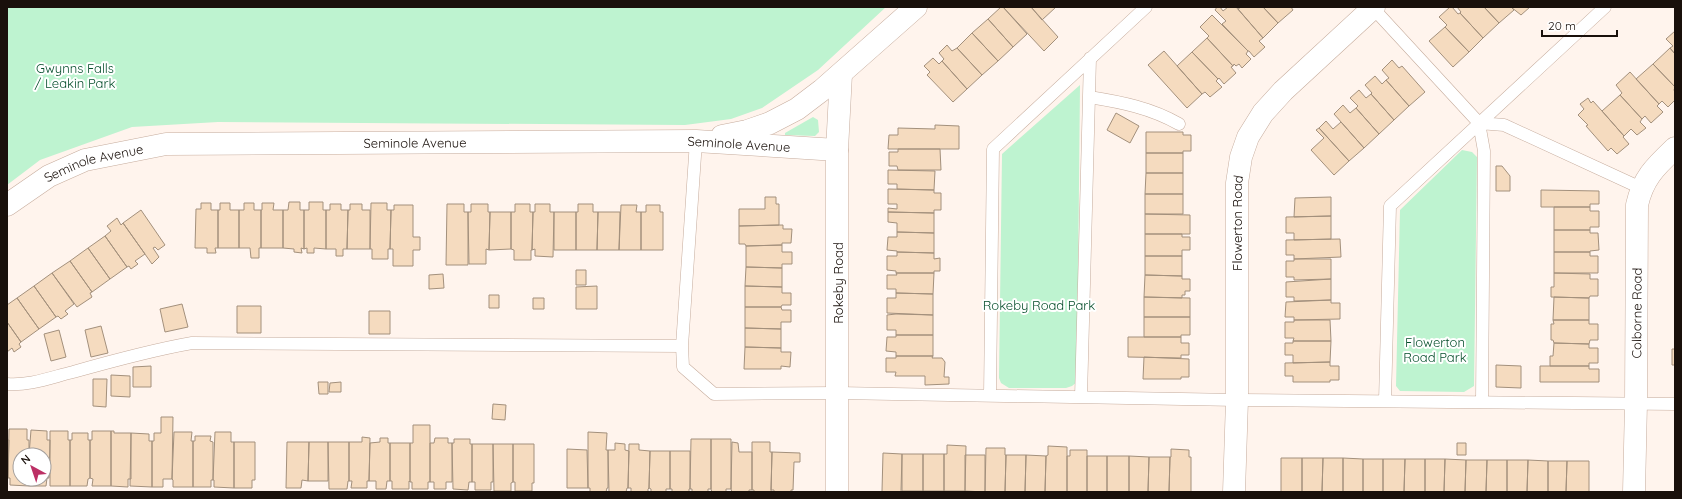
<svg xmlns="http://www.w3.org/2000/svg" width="1682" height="499" viewBox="0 0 1682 499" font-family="Quicksand,sans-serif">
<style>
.green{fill:#bef3d0}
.building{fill:#f5dbbf;stroke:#a3907c}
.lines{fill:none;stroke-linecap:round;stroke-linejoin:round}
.service-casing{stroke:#c6ac9d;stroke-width:13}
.minor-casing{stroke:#c6ac9d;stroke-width:23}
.service{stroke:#fff;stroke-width:12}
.minor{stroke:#fff;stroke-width:22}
.labels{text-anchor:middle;stroke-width:4;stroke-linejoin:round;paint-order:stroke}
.park-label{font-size:13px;fill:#054e2b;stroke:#fff}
.street-label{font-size:13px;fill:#19100b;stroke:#fff}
</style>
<rect width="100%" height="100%" fill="#fff4ed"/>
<path class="green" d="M7,7H886L818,70L762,108L731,119L685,125L218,122L132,127L40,160L7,185Z
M1080,85L1077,382L1072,386L1066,388H1009L1001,383L999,378L1002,154Z
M813,117L818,120L819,132L815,136L785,135V133Z
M1462,150L1472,152L1477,157L1474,386L1464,392L1400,391L1396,386L1400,210Z"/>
<path class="building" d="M1001,7H1003L1027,34L1013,47L988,19Z
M1003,7H1031L1058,37L1044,51Z
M1031,7H1056L1042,20Z
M1217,7H1220L1223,11L1228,7H1236L1263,38L1259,41L1265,47L1254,57L1249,51H1248L1222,24L1226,21L1215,10Z
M1241,7H1263L1278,23L1263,38L1238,9Z
M1263,7H1291L1293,10L1278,23Z
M1450,7H1452L1458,14L1460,13L1483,38L1469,52L1445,27L1447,25L1439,17Z
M1457,7H1484L1499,23L1483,38L1460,13L1461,12Z
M1484,7H1511L1514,10L1499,23Z
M1511,7H1530L1521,15Z
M1212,15L1248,51L1246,54L1251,59L1242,68L1239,64L1236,66L1234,64L1233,66L1207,38L1209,36L1200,27Z
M988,19L1013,47L998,61L972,33Z
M1445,27L1469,52L1453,67L1429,41Z
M1675,31V54L1670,48L1673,46L1666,39Z
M972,33L998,61L982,75L957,48Z
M1207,38L1233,66L1231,67L1236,73L1224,84L1219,78L1218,79L1192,52Z
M947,45L952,51L957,48L982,75L967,89L942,61L944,59L939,53Z
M1670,48L1675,54V87L1653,64Z
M1164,51L1202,94L1187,108L1148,65Z
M1192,52L1218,79L1216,81L1222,87L1210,97L1205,92L1202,94L1177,66Z
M933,58L939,64L942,61L967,89L953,102L927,75L930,72L924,66Z
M1392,60L1399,68L1402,66L1425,92L1409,106L1386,80L1389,78L1382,70Z
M1653,64L1675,87L1674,90L1675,92V100L1668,107L1662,101L1659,104L1636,79Z
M1630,72L1659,104L1657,106L1663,112L1651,123L1645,116L1642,119L1620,95L1622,93L1616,85Z
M1375,76L1382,84L1386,80L1409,106L1394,120L1371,94L1372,93L1365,85Z
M1359,90L1366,98L1371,94L1394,120L1379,134L1356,108L1358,106L1350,98Z
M1620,95L1642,119L1640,122L1646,128L1637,135L1631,129L1624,136L1602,111Z
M1588,98L1591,103L1593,101L1602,111L1624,136L1623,137L1629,144L1617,154L1611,148L1608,151L1586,126L1588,125L1578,115L1584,109L1580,104Z
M1343,105L1350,113L1356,108L1379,134L1364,148L1334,114Z
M1116,113L1139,126L1130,143L1107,130Z
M1326,121L1333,129L1341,122L1364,148L1349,161L1319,128Z
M935,125L959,126V149H888L889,135H898V128L935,129Z
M1319,128L1349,161L1334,175L1311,150L1324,138L1316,130Z
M1146,132H1183V135H1191V151H1183V153H1146Z
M898,149H940L941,170H898L897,166H889V152H898Z
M1146,153H1183V173H1146Z
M1496,166H1502L1510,176V191H1496Z
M888,170L935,171L934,190L897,189V184H888Z
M1146,173H1183V194H1145Z
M888,189L934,190V193H941V210H934V213L888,212V208L897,209V204H888Z
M1541,190L1599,191V204H1590V207H1541Z
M1145,194H1183V214H1145Z
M765,197H776V204H779V225L739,226V209H765Z
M1331,197V216L1294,217L1295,198Z
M289,202H300V210H304V249L301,248L302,253L294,252V249L283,248V210H288Z
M309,202H323V210H326V249L314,248V253H307V248L304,249V210H309Z
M201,203H211V210H218V248H215L216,253H207V248H195L196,209H201Z
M220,203H230V210H239V248H218V210H220Z
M244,203H254V210H261V248H259V258H251L250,248H239V210H244Z
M262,203H274L273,210H283V248H261V210H262Z
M371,203H387V210H391L390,249H388V259H372V249H370Z
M330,204H341V210H348L347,249H343V256H336V249H326V210H330Z
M350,204H362V210H370V249H347L348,210H350Z
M447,204H464V212H468V265H446Z
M471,204H488V212H490L489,250L486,249V264H469L468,212H471Z
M515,204H530V212H533L532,250H531V260H514V250L511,249V212H515Z
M535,204H550V212H554L553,257L535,256V249L532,250L533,212H535Z
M578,204H593V212H598L597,250H576V212H578Z
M394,205H413V237H420V250H413V266H393V249H390L391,210H394Z
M621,205H637L636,212H641V250H619Z
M646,205H660V212H663V250H641V212H646Z
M1554,207H1590V211H1599V227H1590V230H1554Z
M141,210L165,245L158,250L155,247L153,248L159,257L152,264L123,223Z
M490,212H511V249L489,250Z
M554,212H576V250H554Z
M598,212H620L619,250H597Z
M888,212L934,213V233L897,232V223L888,222Z
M1145,214L1190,215V234H1145Z
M1331,216V239L1294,240V233H1286V217Z
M117,218L121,225L123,223L145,254L135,261L138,264L131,269L129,266L127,267L105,236L111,231L107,226Z
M783,225V229H792L791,243H782V245L746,246L745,244H739V226Z
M1554,230H1590V233H1598L1599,250L1590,251V252H1554Z
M897,232L934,233V253L897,252V251L887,250L888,237H897Z
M1145,234H1182V237H1190V250H1182V256H1145Z
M105,236L127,267L110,279L88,248Z
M1340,239L1341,257L1294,259V255H1286V240Z
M782,245V252H792V264H782V268L746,267V246Z
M88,248L110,279L92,292L70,261Z
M897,252L934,253V259L940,258V271H934V273H896V271L887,270V256H897Z
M1554,252H1590V256H1598V273H1554Z
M1145,256H1182V276L1145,275Z
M1294,259H1331V279L1294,280V277H1286V261H1294Z
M70,261L92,292L90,293L92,297L77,307L52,273Z
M746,267L782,268V287L745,286Z
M576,270H586V285H576Z
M52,273L74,304L65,311L68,314L61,319L58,316L56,317L34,286Z
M896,273H934L933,294L896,293V289H887V275H897Z
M1554,273L1590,274V279H1598V296H1590L1589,298L1551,297V287H1554Z
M443,274L444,288L429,289V275Z
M1145,275L1182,276V279H1190V291H1185V295H1182V298L1144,297Z
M1331,279V300L1294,301V297H1286V282Z
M34,286L56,317L39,329L17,298Z
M597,286V309H576V287Z
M745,286L782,287V293H791V305H782L781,307H745Z
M896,293L933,294V315L887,313V298H896Z
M489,295H499V308H489Z
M1144,297L1190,298V317H1144Z
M1554,297L1589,298V320H1553Z
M17,298L39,329L21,342L7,322V305Z
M533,298H544V309H533Z
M1331,300V303H1340V319L1294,320V317H1285L1286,302Z
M182,304L188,327L165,332L160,309Z
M237,306H261V333H237Z
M745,307H781L782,310H791V322H781V329L745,328Z
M369,311H390V334H369Z
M896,314L933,315V335H896V330H887V315Z
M1144,317H1190V335H1181V337H1144Z
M1294,320H1330L1331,341H1293L1294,338H1285V322H1294Z
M1553,320H1589V324H1598V340H1590L1589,344L1554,343L1553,340H1551V324H1554Z
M7,322L21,342L19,344L21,347L14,352L12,348L7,352Z
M101,326L108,353L91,357L85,330Z
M745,328L781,329V348L745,347Z
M59,330L66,357L51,361L44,334Z
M896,335H933V356H896V352L886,351L887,337H896Z
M1128,337H1181V343H1189V355H1181V358L1128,357Z
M1293,341H1331L1330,362L1293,363V355H1285V343H1293Z
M1554,343L1589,344V348H1598V363H1589V366H1550V356H1553Z
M745,347L781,348V352H791L790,367L781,366V369H744Z
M1672,349H1675V365H1672Z
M896,356H933L932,358H942L945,362L944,377H949V384L925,385V376H895L896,372H886V358H896Z
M1144,357L1189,359V377H1181V379H1143Z
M1330,362V366H1339V380H1330V382H1293V376H1285V363Z
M1496,365L1521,366V388L1496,387Z
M151,366V387H133V367Z
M1540,366H1589V369H1599V382H1540Z
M111,375L130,376V397L111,396Z
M93,379H107L106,407L93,406Z
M318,382H328V394H319Z
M341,382V392H329L330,383Z
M493,404L506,405L505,420L492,419Z
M161,417H173L172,479H163V487H152V441H154V433H161Z
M413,425H430V482H428V489H412V482H410V443H413Z
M9,429H27V440H29V455H20V479H29V486L10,485V478H8Z
M31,430L47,431V440H50L49,478H47L46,486H29V479H44V455H29Z
M50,431H68V440H70V486H50Z
M92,431H111V486H92L93,479L90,478V440H92Z
M111,431H114V433H131V479H128V487L111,486Z
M174,432H192L191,441H193V487H173V480L172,479Z
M215,432H231V442H234V488L214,487V480H213Z
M588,432L607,433L606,450H608V488H607L606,492H590V488H588Z
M72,433H88V440H90V478L88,479L87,486H70V440H72Z
M131,433L149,434V441H152V487L130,486Z
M195,436H211L210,441L213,442V480H211V487H193V441H195Z
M362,437L370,438L369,481H367V488H351L352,481H349V442H362Z
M380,438H388V443H390V481H387L386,489H376V481H369L370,443L380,442Z
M435,438H448V443H452V482H446V489H434V482H430V443H434Z
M454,439H470V444H472V482H469L468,490L453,489L452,443H454Z
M691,439H711V489H708V492H692V489H690Z
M711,439H731V489H726V492H712L711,489Z
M7,440H9L8,478H7Z
M234,442H255V480H252V488H234Z
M287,442H309L308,481L302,480L301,488H286Z
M309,442H328V481H308Z
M328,442H349V481H348L347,489H329Z
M732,442L738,443L739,452H752V490H749V492H732L731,489Z
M752,442H770V452H772L771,492H754V490H752Z
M390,443H410V482L409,481V489H392V481H390Z
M615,443L625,444V450L629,451L628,488H627L626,492H609L608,450H615Z
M1457,443H1466V455H1457Z
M472,444H493V482H491V490H475V482H472Z
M493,444H513V482L511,483V491H494Z
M513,444H534V483H532V491H515V482H513Z
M629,444H639V450L650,451L649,488L648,489V492H631V488H628Z
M947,445L966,446L965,491H944V454H947Z
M1048,446L1067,447V492H1045L1046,456L1048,455Z
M986,448H1005V455H1006L1005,492H985Z
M567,449L587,450L588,488H567Z
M1171,449L1189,450V457H1191V492H1169L1170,457H1171Z
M1070,450H1087V492H1067V456H1070Z
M650,451H670V489H666V492H651V489L649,488Z
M670,451H690V489H689V492H672V489H670Z
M772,452L800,453V462H794L793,490H791V492H774V490H771Z
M883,453L902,454L901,492H883L882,491Z
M902,454H923V491H902Z
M923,454H944V491H923Z
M965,455H985V492L965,491Z
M1006,455H1026L1025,492H1005Z
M1026,455L1046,456L1045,492H1025Z
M1087,456H1107V492H1087Z
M1107,456H1129V492H1107Z
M1129,456L1149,457L1148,492H1129Z
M1149,457H1170L1169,492H1148Z
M1281,458H1302V492H1281Z
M1302,458H1323L1322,492H1302Z
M1323,458H1343V492H1322Z
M1343,458L1363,459V492H1343Z
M1363,459H1383V492H1363Z
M1383,459H1405L1404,492H1383Z
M1405,459H1425V492H1404Z
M1425,459H1445L1444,492H1425Z
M1445,459L1466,460L1465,492H1444Z
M1466,460H1487L1486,492H1465Z
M1487,460H1507V492H1486Z
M1507,460H1528L1527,492H1507Z
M1528,460L1548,461V492H1527Z
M1548,461H1567L1566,492H1548Z
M1567,461H1589V492H1566Z"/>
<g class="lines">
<g class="service-casing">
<path id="service" d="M1372,7L1479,123L1504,125L1641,188
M1089,97C1121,102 1151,108 1179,124
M1479,123L1484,151L1482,402
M682,346L696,141
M7,384C29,386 52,377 73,372C112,361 152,350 192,343L682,346L683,367L714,394L838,393L1237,400L1675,404
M990,395L993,149L1146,7
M1081,397L1090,58
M1385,401L1390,206L1605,7"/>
</g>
<g class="minor-casing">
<g id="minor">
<path d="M722,136L747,131L770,123L797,109L822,90L916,7"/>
<path id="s1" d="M7,205L49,176L85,160L166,144L696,141L837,150"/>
<path d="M837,492V150L841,74"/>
<path id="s2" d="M1234,492L1237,400V183L1241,157L1248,137L1263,113L1283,91L1374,7"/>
<path id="s3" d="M1634,492L1636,403L1637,205C1643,178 1655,167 1675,148"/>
</g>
</g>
<use href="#service" class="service"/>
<use href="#minor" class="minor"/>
</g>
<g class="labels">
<g class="park-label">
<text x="75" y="73">Gwynns Falls<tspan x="75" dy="15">/ Leakin Park</tspan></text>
<text x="1039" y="310">Rokeby Road Park</text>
<text x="1435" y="347">Flowerton<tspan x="1435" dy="15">Road Park</tspan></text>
</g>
<g class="street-label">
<text dy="5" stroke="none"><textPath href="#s1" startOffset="422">Seminole Avenue</textPath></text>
<text dy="5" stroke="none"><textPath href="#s1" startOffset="746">Seminole Avenue</textPath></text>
<text dy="5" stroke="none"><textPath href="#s1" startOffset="98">Seminole Avenue</textPath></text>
<text dy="5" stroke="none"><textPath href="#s2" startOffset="269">Flowerton Road</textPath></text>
<text transform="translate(838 283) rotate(-90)" y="5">Rokeby Road</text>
<text dy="5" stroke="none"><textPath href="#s3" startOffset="179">Colborne Road</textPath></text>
</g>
</g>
<rect width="1682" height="499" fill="none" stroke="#19100b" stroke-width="16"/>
<g transform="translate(32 467) rotate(320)"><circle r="19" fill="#ffffff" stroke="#a39f9d"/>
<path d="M0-3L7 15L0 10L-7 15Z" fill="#bc3065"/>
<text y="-6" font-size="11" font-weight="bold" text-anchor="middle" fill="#19100b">N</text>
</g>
<path d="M1542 30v6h75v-6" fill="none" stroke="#19100b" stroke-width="2"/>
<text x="1548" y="30" font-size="12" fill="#19100b" stroke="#ffffff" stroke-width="3" paint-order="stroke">20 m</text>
</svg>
